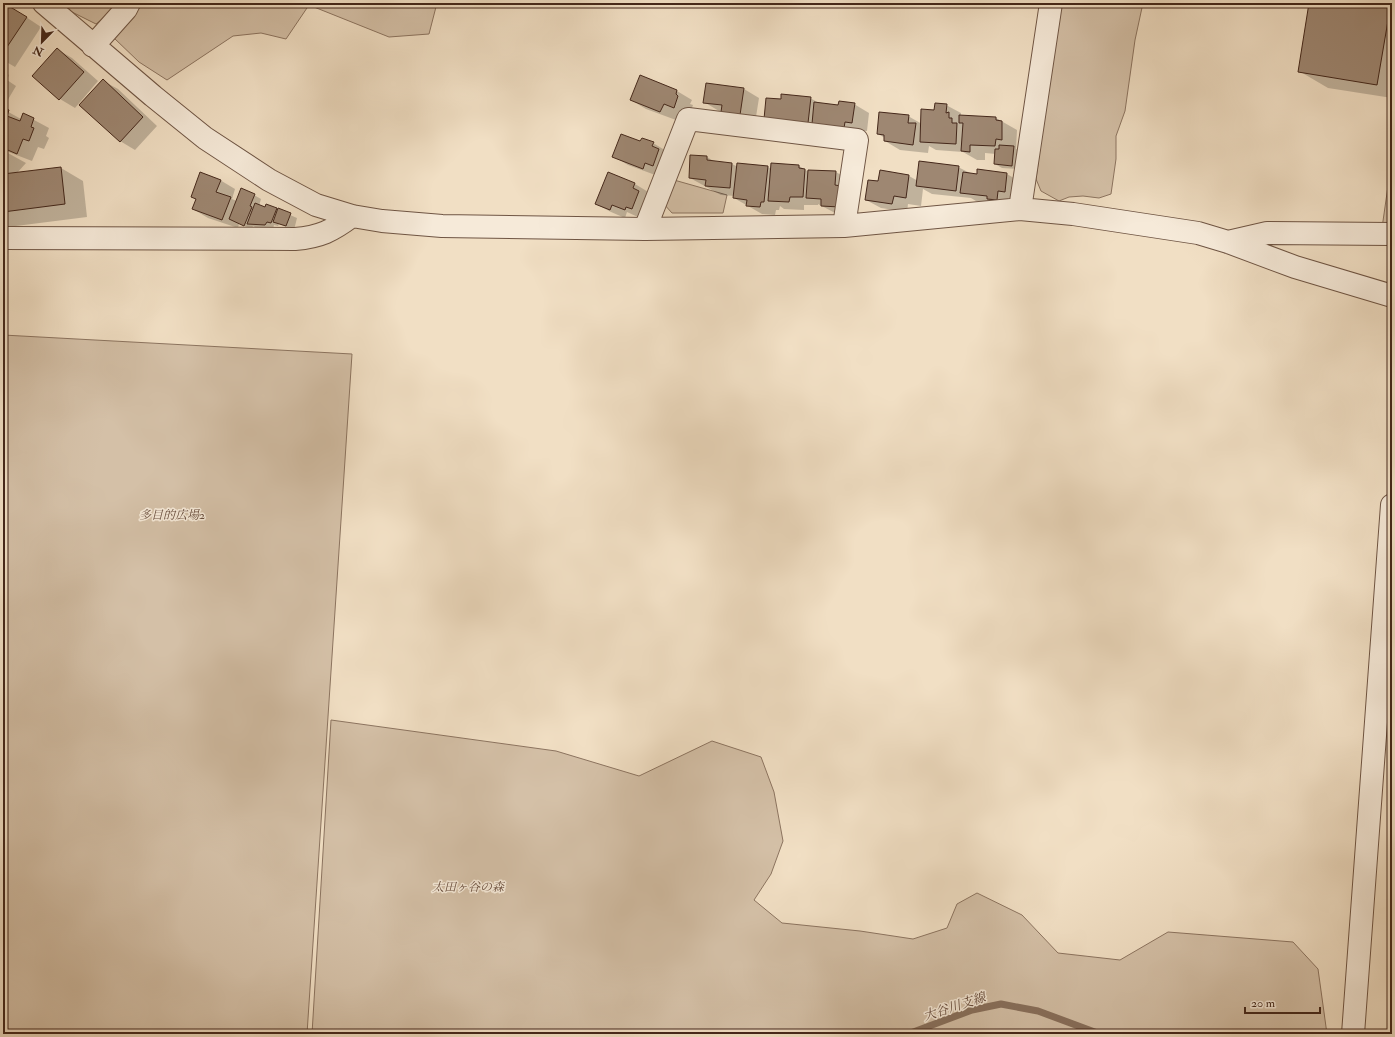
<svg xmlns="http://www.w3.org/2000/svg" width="1395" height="1037" viewBox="0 0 1395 1037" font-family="'IM FELL Double Pica','Noto Serif JP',serif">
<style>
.green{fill:#d4c0a7;stroke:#8c7460}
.shadow{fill:#0003}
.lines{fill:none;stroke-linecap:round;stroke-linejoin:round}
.stream{stroke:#88705d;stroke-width:7}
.building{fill:#9e8772;stroke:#44271a}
.minor-casing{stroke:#6f5544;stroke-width:24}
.minor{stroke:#f6ead9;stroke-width:22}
.labels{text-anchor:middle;stroke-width:3;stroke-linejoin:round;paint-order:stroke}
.park-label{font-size:12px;font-style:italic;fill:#684d3d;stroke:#f6ead9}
.water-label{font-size:13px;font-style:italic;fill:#664b3c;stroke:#f6ead9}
</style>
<rect width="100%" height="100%" fill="#f1dfc4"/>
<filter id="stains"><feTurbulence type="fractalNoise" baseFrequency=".005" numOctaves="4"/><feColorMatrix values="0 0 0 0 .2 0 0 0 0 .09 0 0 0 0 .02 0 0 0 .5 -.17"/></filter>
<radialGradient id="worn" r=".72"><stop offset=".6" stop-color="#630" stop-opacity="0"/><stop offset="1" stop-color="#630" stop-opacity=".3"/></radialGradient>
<path class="green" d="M64,3H118L114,9L96,24L72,12Z
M135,3H437L429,34L389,37L309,5L286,39L261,33L233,36L167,80L139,62L114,38Z
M1059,3H1143L1135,40L1125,111L1116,136V159L1111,194L1099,198L1083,196L1069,197L1059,201L1041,191L1036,179Z
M1392,158V228H1382Z
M674,180L727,195L723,213H672L663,203Z
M3,335L352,354L307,1034H3Z
M331,720L556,751L639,776L712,741L761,757L774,792L783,841L771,874L754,900L782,923L860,931L913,939L947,928L957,904L977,893L1022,915L1058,953L1120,960L1168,932L1293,942L1318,969L1327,1034H312Z"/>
<path class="shadow" d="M1310,3H1392V98L1328,88L1299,71Z
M3,13L23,15L41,27L15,67L3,60Z
M57,49L72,58L98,81L75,108L60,99Z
M3,71L9,75L7,80L16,86L3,108Z
M641,77L677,91L692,100L690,104L693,105L689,116L679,112L676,120L646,109L631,100Z
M103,81L118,89L157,126L135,150L120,141Z
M744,89L759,98L755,123L719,111L704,102Z
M810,98L821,104L839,106L854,104L869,113L867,131L780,127L782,100Z
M946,105L961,113V116L996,118L1017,130L1016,149L1021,151L1019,169L1002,168L995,164L996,154L985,153V160H977L963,152L936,150L929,146L928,153L900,150L885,141V138L878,134L908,116L922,124L935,111Z
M3,109L21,119L23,114L49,128L46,136L49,138L44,149L38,147L32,161L6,151V152L26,163L17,173L61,168L83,181L87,217L8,227L3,224Z
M642,139L653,143L668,152L658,176L628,165L613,156L641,142Z
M707,157L715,162L732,164L738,167H768L771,169L772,164L799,166L807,171L836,172L851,181L837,214L818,204V205H804V210L784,209L780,206L779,210H776L775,215L762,214L734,198L735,196L721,195L690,178Z
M958,167L972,174H1007L1022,183L1020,200L997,204L976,201L971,198L932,194L923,189L921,206L908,204L907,212L881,208L866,200L879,182L909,176L918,181Z
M609,174L635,184L650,193L640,218L627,212L625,218L611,212L596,204Z
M220,180L235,189L232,199L237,201L254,195L261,199L259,206L266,208L276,209L297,218L294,230L279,224L278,226L274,225L273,229L255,227L253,226L252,229L239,224L238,228L208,218L193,209Z"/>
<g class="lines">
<path class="stream" d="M908,1034L972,1010L1001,1004L1038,1011L1100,1034"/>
</g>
<path class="building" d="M1309,3H1391L1377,85L1298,72Z
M7,5L27,17L3,53V11Z
M57,48L84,72L59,100L32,76Z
M640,75L677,90L676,94L678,96L674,108L664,104L660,112L630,100Z
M103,79L143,117L120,142L79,105Z
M706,83L744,88L740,115L721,112L722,105L703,103Z
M781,94L811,97L808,123L764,119L766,98L781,99Z
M839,101L855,103L852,123L845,122L844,128L812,124L814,102L838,105Z
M935,103L947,104L946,113L949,112V118H952V123H957L956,144L920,142L921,109L934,110Z
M3,108L9,110L7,116L20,121L23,113L34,118L31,127L34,128L29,141L23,139L17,154L3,148Z
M879,112L909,115L908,123H916L913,145L884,141V135L877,134Z
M959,115L996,117V120L1002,121V140L996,139L995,146L970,145V152L961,151L963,123H959Z
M621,134L640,141L642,138L654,142L652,146L659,149L653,166L645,163L643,169L612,157Z
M999,145L1014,146L1012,166L994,164L995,149H999Z
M690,155L707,156V160L732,163L730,188L705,186L706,180L689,178Z
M919,161L959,166L956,191L916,186Z
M737,163L768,166L764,202H761L760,207L746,206L747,200L733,198Z
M771,163L799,165V168L805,169L803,197H790L789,202L768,201Z
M61,167L65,204L3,212V174Z
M977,169L1007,173L1005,192L998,191L997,200L987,199V196L960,193L963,172L977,174Z
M808,170L836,171L835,185L841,186L840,207L821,206V199L806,198Z
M880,170L909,175L906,198L894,196L892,204L865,200L868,180L878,181Z
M200,172L221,180L216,192L231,197L222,220L192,209L196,199L191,197Z
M608,172L635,183L633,188L639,191L632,209L626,207L625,210L612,205L610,210L595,204Z
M241,188L255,194L250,206L252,207L244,226L229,219Z
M255,203L265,207L266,204L277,208L271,223L267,222L265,225L247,224Z
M278,208L291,213L286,226L273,222Z"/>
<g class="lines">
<g class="minor-casing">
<path id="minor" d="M44,3L153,96L205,138L269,180L316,205L352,216L382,221L442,226L645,229L844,226L1020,209L1073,214L1198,233L1228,242L1295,267L1392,296
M93,46L126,9L129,3
M1020,209L1051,3
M645,229L688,119L857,140L844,226
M3,238L295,239C320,237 332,231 352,216
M1228,242L1267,233L1392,234
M1353,1034L1392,505"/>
</g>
<use href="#minor" class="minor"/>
</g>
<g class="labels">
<g class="park-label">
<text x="172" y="519">多目的広場2</text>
<text x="468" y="891">太田ヶ谷の森</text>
</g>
<g class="water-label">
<text transform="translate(954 1006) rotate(-18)" y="5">大谷川支線</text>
</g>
</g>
<rect width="1395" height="1037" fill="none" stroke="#f1dfc4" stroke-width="16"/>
<rect x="4" y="4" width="1387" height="1029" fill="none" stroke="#44271a" stroke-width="2"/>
<rect x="8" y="8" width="1379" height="1021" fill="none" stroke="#44271a"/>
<g transform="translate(42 42) rotate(203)" stroke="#f6ead9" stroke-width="3" paint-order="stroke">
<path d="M0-3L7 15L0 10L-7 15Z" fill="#44271a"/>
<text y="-6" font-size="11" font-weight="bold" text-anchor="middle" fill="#44271a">N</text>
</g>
<path d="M1245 1007v6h75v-6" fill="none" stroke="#44271a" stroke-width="2"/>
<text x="1251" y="1007" font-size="12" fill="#44271a" stroke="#f6ead9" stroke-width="3" paint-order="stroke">20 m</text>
<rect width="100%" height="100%" filter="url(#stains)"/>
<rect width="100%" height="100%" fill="url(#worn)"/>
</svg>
